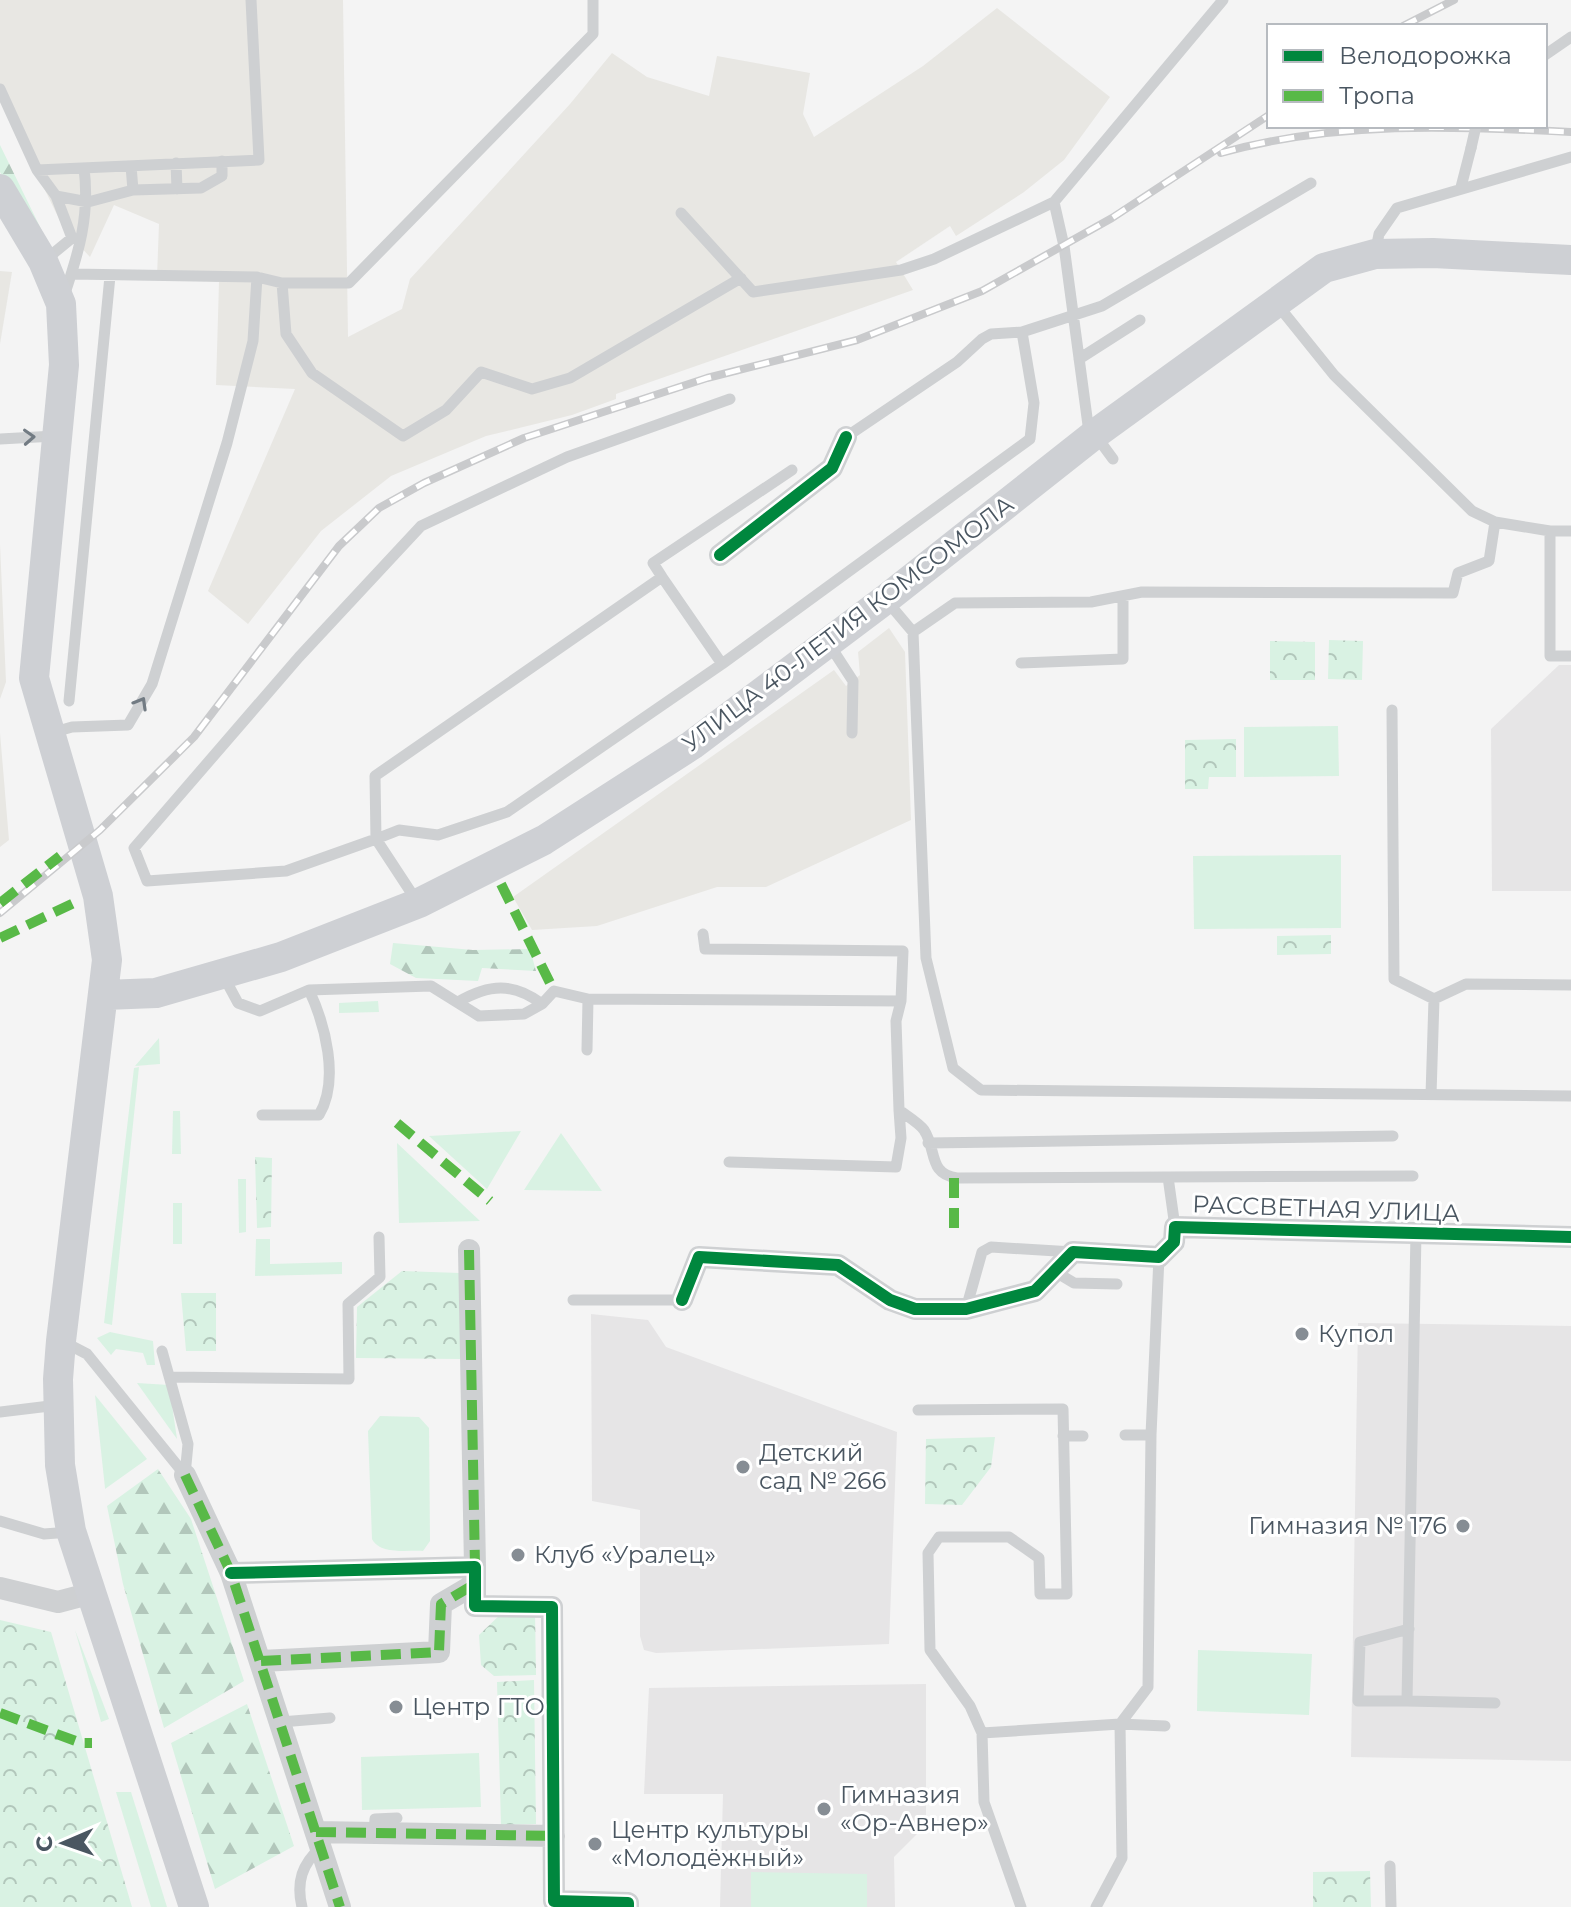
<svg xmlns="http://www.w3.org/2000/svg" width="1571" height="1907" viewBox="0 0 1571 1907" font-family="Montserrat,sans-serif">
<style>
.commercial{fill:#e8e7e3}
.education{fill:#e6e5e6}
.grass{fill:#d9f2e3}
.forest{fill:url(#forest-firs)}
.park{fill:url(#park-crowns)}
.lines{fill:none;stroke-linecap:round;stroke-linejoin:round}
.service{stroke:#ced0d2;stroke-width:11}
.minor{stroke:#ced0d2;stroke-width:22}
.secondary{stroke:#ced0d4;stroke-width:30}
.rail-casing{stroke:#c9cacc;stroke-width:8}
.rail{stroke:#fff;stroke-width:5;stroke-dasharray:15;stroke-linecap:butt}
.service-bridge{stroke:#ced0d2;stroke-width:11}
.quiet{stroke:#58b947;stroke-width:10;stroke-dasharray:20 10;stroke-linecap:butt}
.cycleway-casing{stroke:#fff;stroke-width:17}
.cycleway{stroke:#00873e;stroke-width:12}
.oneway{stroke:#727b83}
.poi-dot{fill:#868d94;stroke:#fff;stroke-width:3}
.labels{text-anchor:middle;stroke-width:6;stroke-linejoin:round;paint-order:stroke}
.street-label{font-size:24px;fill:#4a5661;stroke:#fff}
.poi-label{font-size:24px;fill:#4a5661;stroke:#fff;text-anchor:start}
</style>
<defs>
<pattern id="forest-firs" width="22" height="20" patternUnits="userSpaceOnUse" patternTransform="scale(2)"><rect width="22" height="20" fill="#d9f2e3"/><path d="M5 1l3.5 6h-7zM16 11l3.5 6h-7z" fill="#b2c7bb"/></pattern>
<pattern id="park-crowns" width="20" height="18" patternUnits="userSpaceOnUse" patternTransform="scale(2)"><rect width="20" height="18" fill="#d9f2e3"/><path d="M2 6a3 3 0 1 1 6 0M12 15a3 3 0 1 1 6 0" fill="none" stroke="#b2c7bb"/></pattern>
</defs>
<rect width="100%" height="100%" fill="#f4f4f4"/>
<path class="commercial" d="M0,0H343L348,337L402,309L410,279L570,104L612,53L647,77L709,96L717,56L810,73L803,114L814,137L923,66L997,8L1110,97L1064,160L1024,192L956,236L950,226L896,262L913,290L616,394V399L572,415L486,436L391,476L321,531L248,624L208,591L295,389L216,385L219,282L157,277L159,224L114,205L90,257L64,229L0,98Z
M0,271L12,272L0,344Z
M0,544L6,682L0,699Z
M889,628L905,652L911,820L766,887H717L597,926L532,930L513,897L834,670L846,686L860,675L858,652Z
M0,733L9,840L0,847Z"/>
<path class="education" d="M1559,665H1571V891H1492L1491,729Z
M591,1314L648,1320L666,1347L897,1432L889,1644L656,1653L644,1650L640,1636V1510L592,1501Z
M1358,1323L1571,1326V1761L1351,1757Z
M926,1684V1825L894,1857L895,1907H720L723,1794H644L649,1688Z"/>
<path class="grass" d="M1338,726L1339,776L1244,777V727Z
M1341,855V928L1194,929L1193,856Z
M378,1001L379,1012L339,1013V1003Z
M159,1038L160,1064L135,1066Z
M139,1067L112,1325L104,1323L134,1068Z
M173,1111H180L181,1154H172Z
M521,1131L487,1189L429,1136Z
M561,1133L602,1191L524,1190Z
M397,1143L480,1221L399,1223Z
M238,1179H246V1232L239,1233Z
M173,1203H182V1244H173Z
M256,1239H270V1264L342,1262V1274L255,1276Z
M110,1332L153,1341L155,1365H147L143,1353L116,1349L111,1355L97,1338Z
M137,1383L169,1385L177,1439Z
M95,1395L147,1459L105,1489V1488Z
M380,1416L419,1417L429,1428L430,1541L423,1551C407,1550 380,1555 372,1539L368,1431Z
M75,1630L109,1719L101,1722Z
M1198,1650L1312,1654L1309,1715L1197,1711Z
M479,1753L481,1807L362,1810L361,1757Z
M116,1792H131L167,1907H151Z
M751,1872L867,1874V1907H751Z"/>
<path class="forest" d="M0,145L42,231L32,235L0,172Z
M393,943L473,950L530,949L536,971L482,968L478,981L416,978L390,964Z
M158,1469L191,1519L244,1681L164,1728L123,1584L107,1506Z
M247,1704L294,1846L215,1889L171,1743Z"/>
<path class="park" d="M1329,640L1363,641L1362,680L1328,679Z
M1270,641L1315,642V680H1270Z
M1236,739V777H1209L1208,789H1185V740Z
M1331,935V954L1277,955V936Z
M255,1157L272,1158L271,1227L257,1228Z
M402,1271L460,1273V1359L356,1358L357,1307Z
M181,1293H216V1351H186Z
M995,1437L991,1467L962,1505L925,1504L926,1439Z
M535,1610L536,1675L494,1676L481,1665L479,1635L504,1611Z
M0,1620L51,1632L132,1907H0Z
M534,1680L536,1824L501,1825L497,1682Z
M1370,1871L1371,1907H1313V1872Z"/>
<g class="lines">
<path class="service" d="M1545,55L1571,37
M0,89L37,170L56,196L72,238L44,261
M176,163L177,189
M131,166L133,190
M37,170L259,160L251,0
M1461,187L1471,148
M56,196L88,202L133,190L201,188L222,176V161
M681,213L753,292L901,270L934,259L1054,202
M1375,254L1379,234L1397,208L1571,157
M72,274L257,277L282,283H349L593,34V0
M282,283L286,334L312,373L403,436L446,410L481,372L532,389L570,378L741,278
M64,296C79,252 90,215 84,168
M1276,303L1334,375L1472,511L1495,522L1550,531
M1079,359L1140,320
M846,437L957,362L982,339L991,334L1022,332
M0,439L55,436
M1113,459L1088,425L1064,246L1054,202L1223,0
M792,470L653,563L662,577L375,776L376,839L399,830L438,835L507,812L722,664L1030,439L1034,403L1022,332L1102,306L1311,183
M1571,531H1550V656H1571
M662,577L722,664
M886,600L913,632L926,958L953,1068L981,1090L1571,1096
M913,632L955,603L1091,602L1142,592L1453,593L1458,573L1489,561L1495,522
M829,644L853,681L852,733
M1021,663L1123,659V596
M69,701L110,276
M1392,710L1394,979L1434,999L1466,984L1571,985
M51,733L72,727L128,725L152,684L227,443L253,341L257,277
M418,903L376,839L286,871L147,881L134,848L299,657L421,526L567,457L730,399
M703,934L705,949L903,951L901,1001
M224,977L238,1003L260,1011L309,990L431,986L479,1016L524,1014L542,1004L554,991L588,999L901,1001L896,1021L899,1110C907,1116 919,1123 924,1130C937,1150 928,1174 957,1178L1168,1177L1175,1227
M458,1002C489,984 513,982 542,1004
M587,1050L588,999
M1431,1095L1434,999
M262,1115H319C340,1080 325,1024 309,990
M928,1143L1393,1136
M729,1162L896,1167L901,1138L899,1110
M1168,1177L1413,1176
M1416,1233L1407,1701L1495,1703
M1054,1271L1074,1283L1117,1284
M573,1300H682
M966,1309L982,1252L991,1247L1073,1252
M62,1341L87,1354L185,1475
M162,1351L188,1444L185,1475
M171,1377L349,1379L348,1304L380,1277L379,1237
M918,1410L1063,1409L1067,1594H1040L1039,1558L1009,1537H939L928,1553L930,1650L970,1706L982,1733L984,1802L1021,1907
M0,1412L58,1405
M1125,1435H1151
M1063,1436H1083
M0,1521L44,1534L70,1532
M1407,1701H1358L1360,1642L1409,1629
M281,1722L330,1718
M982,1733L1120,1724L1148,1687L1151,1435L1159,1257
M374,1833L375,1819L397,1818
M1390,1866L1391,1907
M302,1907C296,1882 302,1864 321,1847
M1096,1907L1122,1858L1120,1724L1165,1726"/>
<path class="minor" d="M720,555L832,468L846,437
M469,1250L475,1567
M682,1300L699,1257L838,1265L890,1300L915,1309H966L1035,1291L1073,1252L1159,1257L1174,1242L1175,1227L1571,1237
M185,1475L231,1573L340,1907
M231,1573L475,1567V1606L552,1607L554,1901L628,1903V1907
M0,1588L58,1602L92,1593
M261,1661L439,1652L441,1604L475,1584
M316,1832L554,1836"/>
<path class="secondary" d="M0,189L43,261L61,304L64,365L34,678L98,896L107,960L61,1341L58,1379L60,1465L71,1531L194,1907
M105,995L156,993L281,957L419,903L544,840L692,745L886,599L1095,434L1324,268L1375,254L1433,253L1571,260"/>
<g class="rail-casing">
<path id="rail" d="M1403,26L1454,0
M1221,153C1334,121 1455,126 1571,132
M0,913L100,830L194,737L339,546L379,508L424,483L524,438L707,378L857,340L982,291L1112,218L1269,115"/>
</g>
<use href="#rail" class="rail"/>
<path class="service-bridge" d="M1471,148L1476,126"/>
<path class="quiet" d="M501,884L554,991
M0,903L60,856
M0,938L74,903
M397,1123L490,1201
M954,1178V1232
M469,1250L475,1567
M185,1475L231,1573L340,1907
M261,1661L439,1652L441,1604L475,1584
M0,1713L81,1743H92
M316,1832L554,1836"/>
<g class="cycleway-casing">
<path id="cycleway" d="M720,555L832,468L846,437
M682,1300L699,1257L838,1265L890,1300L915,1309H966L1035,1291L1073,1252L1159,1257L1174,1242L1175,1227L1571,1237
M231,1573L475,1567V1606L552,1607L554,1901L628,1903V1907"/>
</g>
<use href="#cycleway" class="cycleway"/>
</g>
<defs><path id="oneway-chevron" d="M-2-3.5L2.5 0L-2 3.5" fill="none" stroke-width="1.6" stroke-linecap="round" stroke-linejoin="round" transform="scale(2)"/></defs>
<g class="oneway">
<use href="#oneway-chevron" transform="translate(29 437) rotate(-3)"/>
<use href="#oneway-chevron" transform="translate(141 703) rotate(-60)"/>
</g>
<g class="poi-dot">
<circle cx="1302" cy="1334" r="8"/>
<circle cx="743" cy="1467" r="8"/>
<circle cx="1463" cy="1526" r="8"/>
<circle cx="518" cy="1555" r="8"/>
<circle cx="396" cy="1707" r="8"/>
<circle cx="824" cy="1809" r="8"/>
<circle cx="595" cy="1844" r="8"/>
</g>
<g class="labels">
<g class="street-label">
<text transform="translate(848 624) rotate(-37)" y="8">УЛИЦА 40-ЛЕТИЯ КОМСОМОЛА</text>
<text transform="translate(1326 1209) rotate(2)" y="8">РАССВЕТНАЯ УЛИЦА</text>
</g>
<g class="poi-label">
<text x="1318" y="1342">Купол</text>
<text x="759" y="1461">Детский<tspan x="759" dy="28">сад № 266</tspan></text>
<text x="1447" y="1534" text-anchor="end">Гимназия № 176</text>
<text x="534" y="1563">Клуб «Уралец»</text>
<text x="412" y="1715">Центр ГТО</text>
<text x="840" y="1803">Гимназия<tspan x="840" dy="28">«Ор-Авнер»</tspan></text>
<text x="611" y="1838">Центр культуры<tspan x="611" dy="28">«Молодёжный»</tspan></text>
</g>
</g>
<rect x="1267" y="24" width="280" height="104" fill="#ffffff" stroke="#b7bbc0" stroke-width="2"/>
<rect x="1283" y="50" width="40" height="12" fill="#00873e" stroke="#b7bbc0" stroke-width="2"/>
<text x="1339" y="64" font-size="24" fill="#4a5661">Велодорожка</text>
<rect x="1283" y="90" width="40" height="12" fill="#58b947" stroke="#b7bbc0" stroke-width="2"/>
<text x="1339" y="104" font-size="24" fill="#4a5661">Тропа</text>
<g transform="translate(64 1843) rotate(268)" stroke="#ffffff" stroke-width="6" paint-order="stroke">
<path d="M0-6L14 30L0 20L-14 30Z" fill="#4a5661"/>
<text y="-12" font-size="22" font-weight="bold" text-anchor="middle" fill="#4a5661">С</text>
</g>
</svg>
